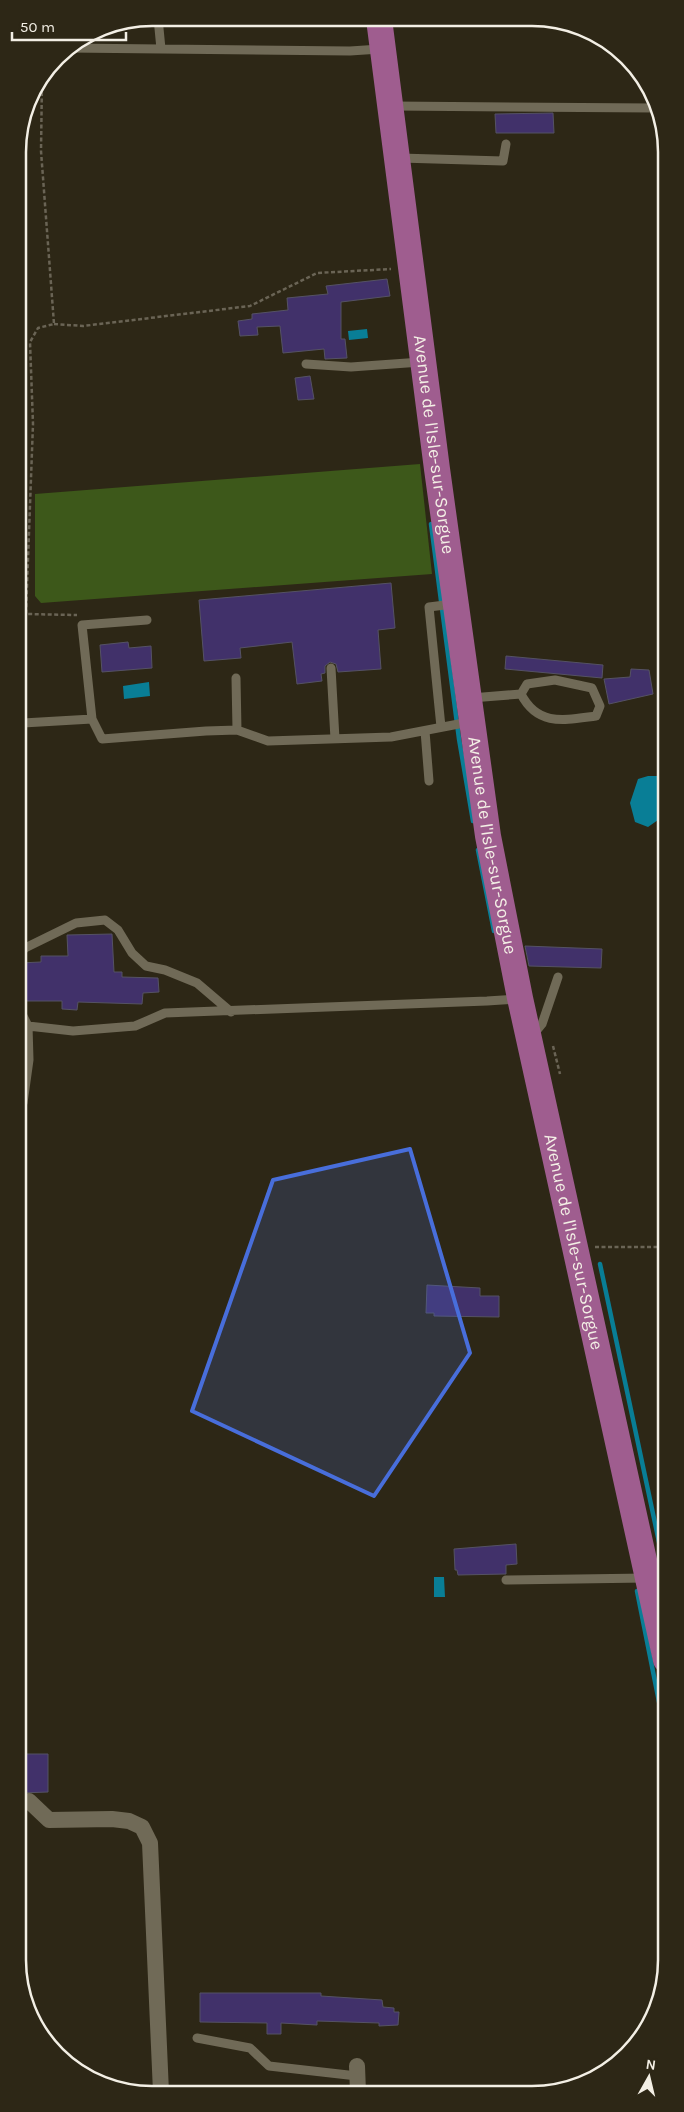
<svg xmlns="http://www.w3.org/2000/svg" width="684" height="2112" viewBox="0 0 684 2112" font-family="Karla,sans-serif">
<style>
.green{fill:#3d581a}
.water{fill:#097e96}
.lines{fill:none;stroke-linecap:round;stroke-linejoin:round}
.stream{stroke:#097e96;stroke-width:4.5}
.building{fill:#41316a;stroke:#555264}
.path{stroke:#6a6455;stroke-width:2.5;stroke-dasharray:4 2.5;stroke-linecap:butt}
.service{stroke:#706a57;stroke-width:9}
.minor{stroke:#706a57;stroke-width:16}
.primary{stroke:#9f5d8f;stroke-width:26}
.marked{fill:#486edb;fill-opacity:0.2;stroke:#486edb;stroke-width:4;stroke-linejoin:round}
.labels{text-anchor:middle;stroke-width:4.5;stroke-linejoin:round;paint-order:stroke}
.street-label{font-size:18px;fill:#f3efe5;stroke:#2d2716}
.rim{fill:none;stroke:#f3efe5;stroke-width:2.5}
</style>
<rect width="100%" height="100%" fill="#2d2716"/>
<path class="green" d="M420,464L432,574L41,603L35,596V494Z"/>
<path class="water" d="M367,329L368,338L349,340L348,331Z
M149,682L150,696L124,699L123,686Z
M648,776H665V820H658L648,827L635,822L630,803L638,779Z
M434,1577H444L445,1597H434Z"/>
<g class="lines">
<path class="stream" d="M431,524L459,739L473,821
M478,850L494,931
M600,1264L666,1575
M637,1591L666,1737"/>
</g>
<path class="building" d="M553,113L554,133H496L495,114Z
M387,279L390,296L341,302V339H345L347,358L325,359L324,349L283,353L280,326L257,327L258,335L240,336L238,321L252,319V314L288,310L287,298L328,294L326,286Z
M310,376L314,399L298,400L295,378Z
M391,583L395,628L378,630L381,669L338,672L336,664L330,662L325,666V673L321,674L322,681L297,684L292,642L240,648L241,658L204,661L199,600Z
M128,642L129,648L151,646L152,668L102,672L100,645Z
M506,656L603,665L602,678L505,669Z
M631,669L649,670L653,694L609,704L604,679L630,677Z
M112,934L114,972H122V977L158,978L159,992L143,993L142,1004L78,1002L77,1010L62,1009V1001H19V963L41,962V956H68L67,935Z
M525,946L602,949L601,968L529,966Z
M427,1285L480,1288V1296H499V1317L434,1316V1313H426Z
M516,1544L517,1564L506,1565V1574L458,1575L457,1570H455L454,1549Z
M20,1754H48V1792L20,1793Z
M200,1993H321V1996L382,2000L383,2007L394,2008V2012H399L398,2025L379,2026V2023L317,2021V2025L281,2023V2034H267V2023L200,2022Z"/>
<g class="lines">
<path class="path" d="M42,79L41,151L54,324L38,328L30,342L33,424L26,614L77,615
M54,324L83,326L250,306L317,273L391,269
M18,615L26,614
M553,1046L560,1074
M595,1247H665"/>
<path class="service" d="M158,18L161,49
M68,48L350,51L380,49
M393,106L654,108
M400,158L503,161L506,144
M306,364L351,367L421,362
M331,668L335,739
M236,678L237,730
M18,688L23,723
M471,698L521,694C538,727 565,720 596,716L600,706L592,688L555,680L527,684L521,694
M92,719L82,625L147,620
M19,721L23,723L92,719L102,739L206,731L237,730L268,741L391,737L469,722
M441,727L429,607L453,604
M425,731L429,781
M19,955L25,948L76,923L105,920L118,930L132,953L146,966L165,970L197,983L231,1012
M19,1008L28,1026L73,1031L135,1026L165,1013L487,1001L518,999
M533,1035L542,1024L558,977
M23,1103L29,1060L28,1026
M506,1580L646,1578
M197,2038L250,2048L269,2066L357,2076"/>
<path class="minor" d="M29,1801L49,1820L112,1819L129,1821L142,1827L150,1843L161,2092
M357,2066L358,2092"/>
<path class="primary" id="s1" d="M379,19L437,469L488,836L520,998L666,1660"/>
</g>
<path class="marked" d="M410,1149L470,1353L374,1496L192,1411L273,1180Z"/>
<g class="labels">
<g class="street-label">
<text dy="6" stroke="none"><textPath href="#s1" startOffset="429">Avenue de l'Isle-sur-Sorgue</textPath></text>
<text dy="6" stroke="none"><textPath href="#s1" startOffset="834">Avenue de l'Isle-sur-Sorgue</textPath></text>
<text dy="6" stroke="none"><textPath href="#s1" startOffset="1239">Avenue de l'Isle-sur-Sorgue</textPath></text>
</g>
</g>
<path d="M0 0H684V2112H0ZM152 26H532A126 126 0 0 1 658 152V1960A126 126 0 0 1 532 2086H152A126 126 0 0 1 26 1960V152A126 126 0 0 1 152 26Z" fill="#2d2716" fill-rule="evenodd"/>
<path class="rim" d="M152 26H532A126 126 0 0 1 658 152V1960A126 126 0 0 1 532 2086H152A126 126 0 0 1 26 1960V152A126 126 0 0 1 152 26Z"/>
<g transform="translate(649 2077) rotate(8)" stroke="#2d2716" stroke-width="4" paint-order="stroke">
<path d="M0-4L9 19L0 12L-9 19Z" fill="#f3efe5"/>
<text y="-8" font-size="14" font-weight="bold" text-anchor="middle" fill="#f3efe5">N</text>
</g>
<path d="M12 32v8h114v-8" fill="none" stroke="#f3efe5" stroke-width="2.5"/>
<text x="20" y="32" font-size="15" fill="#f3efe5" stroke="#2d2716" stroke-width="4" paint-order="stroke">50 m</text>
</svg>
